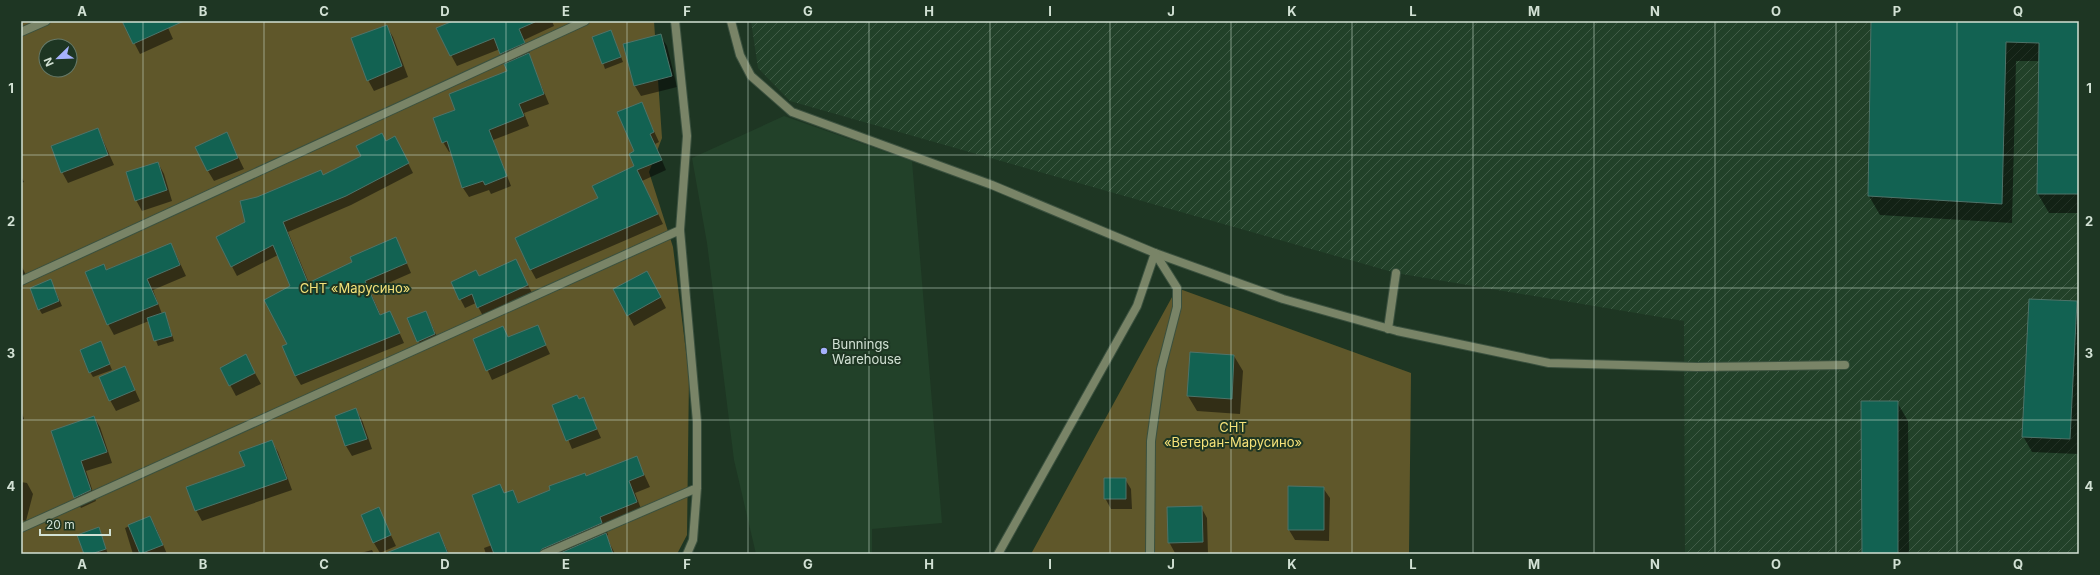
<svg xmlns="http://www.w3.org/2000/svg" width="2100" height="575" viewBox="0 0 2100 575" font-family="Inter,sans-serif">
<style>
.built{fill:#224129}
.industrial{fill:url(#industrial-furrows)}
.garden{fill:#5f572a;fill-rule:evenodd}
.shadow{fill:#0007}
.building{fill:#126252;stroke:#4e7369}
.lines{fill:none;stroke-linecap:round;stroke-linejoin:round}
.lane-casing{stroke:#3b513f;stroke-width:10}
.street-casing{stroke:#3b513f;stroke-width:10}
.lane{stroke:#798467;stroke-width:8}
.street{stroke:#798467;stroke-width:8}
.grid{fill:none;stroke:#d2e1d4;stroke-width:1;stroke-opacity:0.55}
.poi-dot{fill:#a5b1fc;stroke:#1e3623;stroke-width:1.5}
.labels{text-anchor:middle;stroke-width:4;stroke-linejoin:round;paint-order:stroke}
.park-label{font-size:13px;fill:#f5e279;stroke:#1e3623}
.poi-label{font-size:13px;fill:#d2e1d4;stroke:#1e3623;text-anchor:start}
.neatline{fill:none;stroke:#d2e1d4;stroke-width:1.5}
.grid-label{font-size:13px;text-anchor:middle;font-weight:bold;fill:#d2e1d4}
</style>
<defs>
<pattern id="industrial-furrows" width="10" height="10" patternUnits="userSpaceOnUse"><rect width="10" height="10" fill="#224129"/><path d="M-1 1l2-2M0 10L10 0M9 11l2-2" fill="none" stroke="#415c47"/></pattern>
</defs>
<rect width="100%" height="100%" fill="#1e3623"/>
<path class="built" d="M784,116L912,161L942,523L872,529V554H756L734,460L707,243L692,158Z"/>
<path class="industrial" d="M751,21H2079V554H1685L1684,321L1396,273L790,101L758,68Z"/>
<path class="garden" d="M21,21H654L662,138L649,172L673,247L689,376L687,535L677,554H21ZM46,46H70V70H46Z
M1177,288L1411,373L1409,554H1031Z"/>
<path class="shadow" d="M123,21H165L173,39L140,54Z
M456,21H552L554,26L524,40L530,54H528L549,104L524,113L529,126L493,140L511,186L491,194L489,190L469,197L463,188L451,151L449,152L443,142L457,110L508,72L507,64L500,49L457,66L451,55Z
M1872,21H2079V213H2049L2038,194L2039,61H2016L2012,223L1880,215L1869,196Z
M387,27L393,37L408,77L374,91L368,80Z
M611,31L623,62L605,69L603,63Z
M660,35L667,46L677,87L641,96L635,86Z
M641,103L659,142L655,144L666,170L642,181L663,224L536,279L531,270L599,199L636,166L635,152Z
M98,129L114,165L68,183L62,172Z
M227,134L244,169L214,181L208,171Z
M386,142L400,147L413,173L351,205L288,232L309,283L354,262L396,238L411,273L370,291L381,316L390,312L404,343L301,385L295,375L289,345L291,287L278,255L237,276L217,238L246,223L257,198L323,176Z
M158,163L164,174L172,201L142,211L136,200Z
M21,176L24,182L21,183Z
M171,244L186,276L153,290L162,314L164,313L167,319L174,341L158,346L149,321L114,335L108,324L104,265L106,270Z
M21,265L26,275L21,277Z
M520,269L532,293L483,316L476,303L465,308L452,283Z
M51,281L62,306L42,314L39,309Z
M653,283L666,308L634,326L628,315Z
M2077,302L2079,306L2078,454L2032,452L2023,436Z
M426,312L438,339L421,346L418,341Z
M537,327L550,354L492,380L474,340L503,328L509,338Z
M103,348L112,370L93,377L90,372Z
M1234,356L1243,371L1240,414L1197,411L1188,396Z
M251,366L261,384L236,396L221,368Z
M125,368L140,401L116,411L110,400Z
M583,398L601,438L572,449L554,405Z
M1897,402L1908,421L1909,554H1863Z
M21,410L24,419L21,421Z
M356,410L362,420L372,449L352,456L346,446L336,417Z
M94,417L100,427L112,463L86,471L96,501L81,508L75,497L52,431Z
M272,442L278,452L292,490L202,521L196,510Z
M636,457L650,487L635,493L643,514L606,529L608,535L606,536L615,554H486L484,548L492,545L500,485L505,494L512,491L519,503Z
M1125,479L1131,489L1132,509H1111L1105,498Z
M21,482L27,483L33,494L26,521L21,520Z
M1323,488L1330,498L1329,541L1295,540L1289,530Z
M1201,507L1207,518L1208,554L1175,553L1169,542Z
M378,508L396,546L380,553L374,543Z
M150,517L156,528L167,554H133L125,528Z
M98,528L108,554H85Z
M439,533L449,554H414Z
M372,550L374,554H357Z"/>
<path class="building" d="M122,21H184L133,44Z
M453,21H535V22L519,29L525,43L500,54L494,38L450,56L436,28Z
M1871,21H2079V194H2037L2039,43L2006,42L2002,204L1868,196Z
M387,25L402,66L367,81L351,38Z
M611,30L621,57L602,64L592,37Z
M661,34L672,76L634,86L623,44Z
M529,53L544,94L519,104L524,116L489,130L507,176L485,185L483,181L462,188L447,141L442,143L433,118L455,110L449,94L507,71L504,64Z
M642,102L654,132L650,134L662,160L637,170L658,214L530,270L515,238L598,198L592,186L634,166L629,154L634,151L617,112Z
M98,128L108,155L61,173L51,146Z
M227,132L238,158L207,171L195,147Z
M382,133L386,141L395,136L409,163L346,196L283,222L308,283L352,262L350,257L396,237L407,263L365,281L380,315L390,311L400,333L295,376L282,346L287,344L264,300L290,286L273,245L231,267L216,237L245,222L240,201L257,197L321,170L323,175L361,156L356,146Z
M158,162L167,190L135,201L126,172Z
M171,243L180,265L147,279L158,304L107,325L85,272L104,264L106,270Z
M516,259L528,285L477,308L472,294L459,300L451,282L476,270L479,276Z
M647,271L661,297L627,316L613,289Z
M51,279L59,301L38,310L30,288Z
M2029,299L2077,301L2070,439L2022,437Z
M426,311L435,334L417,342L407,318Z
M165,312L172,336L154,341L147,318Z
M538,325L546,345L486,371L473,339L503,326L508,337Z
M101,341L110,364L89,373L80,350Z
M1190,352L1234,355L1232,399L1187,396Z
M246,354L255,373L229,386L220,368Z
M125,366L135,390L109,401L99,377Z
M577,395L579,399L584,397L597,429L566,441L552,405Z
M1861,401H1898V554H1862Z
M356,408L367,439L345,446L335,416Z
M94,416L107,452L81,461L91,490L74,498L51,431Z
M272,440L287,479L195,511L186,487L245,466L239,452Z
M637,456L644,475L629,481L637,502L600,517L602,523L542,549L539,554H494L472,495L500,484L504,493L513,490L518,503L550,490L549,486L585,473L586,476Z
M1104,478H1126V499H1104Z
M1288,486L1324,487V530H1288Z
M1202,506L1203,542L1168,543L1167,507Z
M379,507L391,535L373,543L361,515Z
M150,516L163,545L140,554L128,525Z
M99,527L106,549L91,554H84L77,535Z
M439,532L448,554H386V553Z
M606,533L613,554H558Z"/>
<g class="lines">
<g class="lane-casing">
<path id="lane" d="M675,21L687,136L680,230L697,422V488L693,540L687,554
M21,32L46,21
M1155,253L1283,299L1397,331L1549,363L1697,367L1845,365
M21,281L585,21
M1388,329L1396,273
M21,528L680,230
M544,554L697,488"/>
</g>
<g class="street-casing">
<path id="street" d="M731,21L740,55L751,76L792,112L992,185L1155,253L1177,288V307L1161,369L1151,441L1150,554
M998,554L1137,306L1155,253"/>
</g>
<use href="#lane" class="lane"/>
<use href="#street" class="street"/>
</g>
<path class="grid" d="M143,21V554M264,21V554M385,21V554M506,21V554M627,21V554M748,21V554M869,21V554M990,21V554M1110,21V554M1231,21V554M1352,21V554M1473,21V554M1594,21V554M1715,21V554M1836,21V554M1957,21V554M21,155H2079M21,288H2079M21,420H2079"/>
<circle class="poi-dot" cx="824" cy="351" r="4"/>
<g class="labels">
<g class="park-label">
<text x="355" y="293">СНТ «Марусино»</text>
<text x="1233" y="432">СНТ<tspan x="1233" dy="15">«Ветеран-Марусино»</tspan></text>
</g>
<g class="poi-label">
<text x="832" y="349">Bunnings<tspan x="832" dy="15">Warehouse</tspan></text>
</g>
</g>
<rect width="2100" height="575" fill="none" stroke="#1e3623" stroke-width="44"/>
<g transform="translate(58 58) rotate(247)"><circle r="19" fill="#1e3623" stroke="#667a6a"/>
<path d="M0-3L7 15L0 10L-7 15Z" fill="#a5b1fc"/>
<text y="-6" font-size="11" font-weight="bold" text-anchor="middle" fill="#d2e1d4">N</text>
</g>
<path d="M40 529v6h70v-6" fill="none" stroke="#d2e1d4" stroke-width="2"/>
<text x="46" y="529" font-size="12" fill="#d2e1d4" stroke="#1e3623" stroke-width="3" paint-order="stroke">20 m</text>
<rect x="22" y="22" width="2056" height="531" class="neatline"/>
<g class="grid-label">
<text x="82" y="16">A</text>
<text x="203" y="16">B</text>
<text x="324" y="16">C</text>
<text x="445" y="16">D</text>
<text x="566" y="16">E</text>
<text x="687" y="16">F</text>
<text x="808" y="16">G</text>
<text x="929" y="16">H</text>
<text x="1050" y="16">I</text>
<text x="1171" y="16">J</text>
<text x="1292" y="16">K</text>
<text x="1413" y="16">L</text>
<text x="1534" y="16">M</text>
<text x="1655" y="16">N</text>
<text x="1776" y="16">O</text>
<text x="1897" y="16">P</text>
<text x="2018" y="16">Q</text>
<text x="11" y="93">1</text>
<text x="2089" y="93">1</text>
<text x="11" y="226">2</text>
<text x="2089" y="226">2</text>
<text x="11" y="358">3</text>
<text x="2089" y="358">3</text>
<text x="11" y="491">4</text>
<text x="2089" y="491">4</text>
<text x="82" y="569">A</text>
<text x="203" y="569">B</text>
<text x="324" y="569">C</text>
<text x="445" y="569">D</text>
<text x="566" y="569">E</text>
<text x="687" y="569">F</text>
<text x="808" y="569">G</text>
<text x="929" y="569">H</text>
<text x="1050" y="569">I</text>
<text x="1171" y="569">J</text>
<text x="1292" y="569">K</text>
<text x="1413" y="569">L</text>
<text x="1534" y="569">M</text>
<text x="1655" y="569">N</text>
<text x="1776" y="569">O</text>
<text x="1897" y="569">P</text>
<text x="2018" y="569">Q</text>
</g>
</svg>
